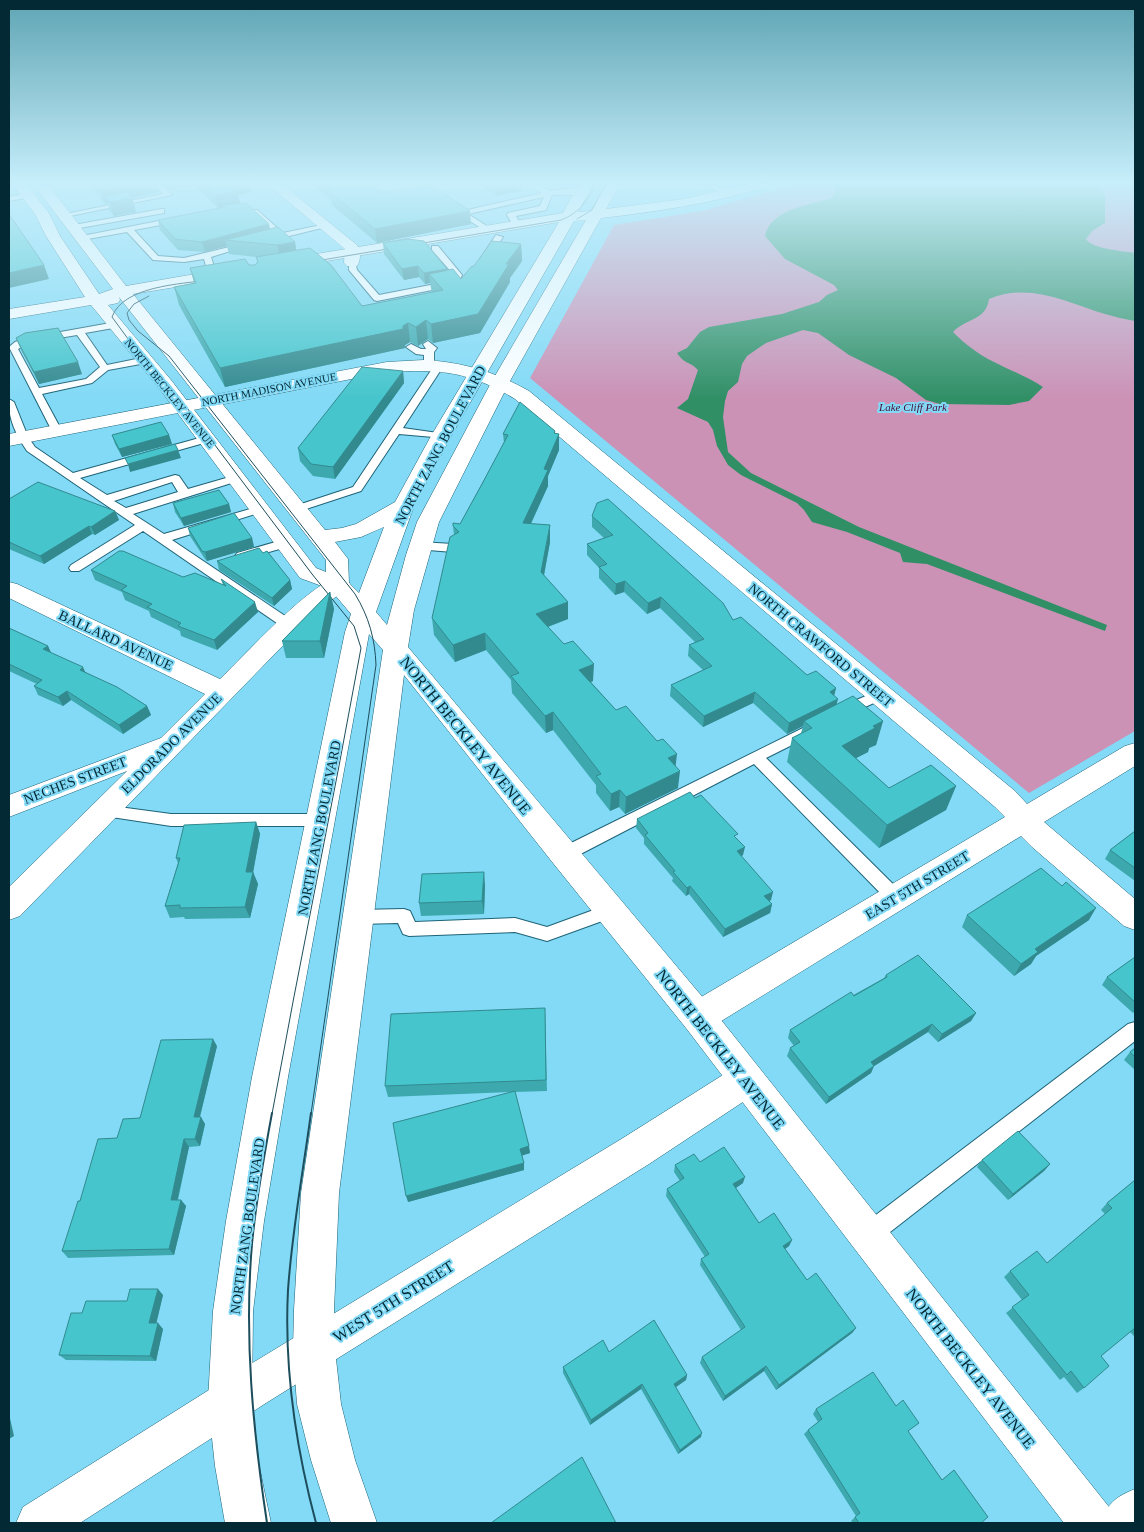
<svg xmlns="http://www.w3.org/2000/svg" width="1144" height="1532" viewBox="0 0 1144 1532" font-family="Georgia,serif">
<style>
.green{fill:#cb92b6}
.water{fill:#318f66}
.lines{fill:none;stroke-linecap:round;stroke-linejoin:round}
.lane-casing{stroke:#1e6377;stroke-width:2}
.street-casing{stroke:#1e6377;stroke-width:1}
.secondary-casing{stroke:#1e6377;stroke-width:1}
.lane{fill:#fff;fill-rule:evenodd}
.street{fill:#fff;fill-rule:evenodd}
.secondary{fill:#fff;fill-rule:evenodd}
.tram-far1{stroke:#1d4e5d;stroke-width:1}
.tram{stroke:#1d4e5d;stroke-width:2}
.wall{fill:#3da9af}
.shaded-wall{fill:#328a8f}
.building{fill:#47c5cc;stroke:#328a8f}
.labels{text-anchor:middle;stroke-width:4;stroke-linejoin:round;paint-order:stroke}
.far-street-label{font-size:11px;fill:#022934;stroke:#83daf6}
.far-park-label{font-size:11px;font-style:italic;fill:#470d37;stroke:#83daf6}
.street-label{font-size:14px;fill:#022934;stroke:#83daf6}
.near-street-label{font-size:16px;fill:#022934;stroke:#83daf6}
</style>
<rect width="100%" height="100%" fill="#83daf6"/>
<path class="green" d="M796,184H1135V731L1029,793L530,378L614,225L702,211Z"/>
<path class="water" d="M833,184H1097L1105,196V223L1092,231L1086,239C1092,249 1123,251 1135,253V321C1125,319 1115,317 1105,314C1066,302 1030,282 989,299C986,321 966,318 953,332C965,344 978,354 994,362C1011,371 1027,376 1043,387L1029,401L1009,405L940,404L926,400L896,378L849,355L818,333L803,330L766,343L747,356L742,364L738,382L728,391L725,401L723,417L728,452L751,473L859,527L1107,625L1105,631L927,564L903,562L900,553L847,532L812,522L804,510L797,503L741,475L728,465L724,458L717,446L713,430L708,422L677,408L688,399L698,370C690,361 685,365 677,353L687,348L700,332L709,327L782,314L819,302L827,295L838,290L834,285L785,259L765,236C770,209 810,205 832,198L836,192Z"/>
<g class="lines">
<g class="lane-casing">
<path id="lane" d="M154,184H161L172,195L65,217L61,215L163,194Z
M529,184H537L550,191C560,189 577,186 587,192C578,197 563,193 552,195L546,210L516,216L521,225L517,227H514L507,215L508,213L540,206L544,197L468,214L490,228L491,230L487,232L453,210L457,208L463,211L542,193Z
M702,184H712L733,193L726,195Z
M28,193L32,195L31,197L9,201V197Z
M161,209H164V213L74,229L70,227L74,225Z
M251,210H257L283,233L326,224L330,226L281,238L251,214Z
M179,217L183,219L182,221L134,230L158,256L184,258L246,243L250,245L211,257L217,276L213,279L209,276L204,259L184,262L153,260L127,232L82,240L78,238L82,236Z
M496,235L503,237L487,261H481L480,259Z
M432,246H438L462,275L457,285L377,301L374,300L349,270V261H355L357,270L379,295L451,281L454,275L432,250Z
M116,322L119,323V327L85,333L107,365L146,357L151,360L146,363L108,370L92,383L42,394L62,431L57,434L53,433L9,347L15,342L27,338ZM77,335L100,367L86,379L39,388L18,349L29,343Z
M428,341L437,348L434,352V365L429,368L424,365V355L416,354L406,347L411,344L421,349H426L423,344Z
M439,362L444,365L403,428L445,434L446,436L445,438L399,434L361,491L300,511H292L290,509L292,507L353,487L436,363Z
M9,399L14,402L28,437L35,447L73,473L203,437H211L212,439L211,441L80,478L107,495L175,475L179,476L188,489L233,476H241L243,478L241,480L133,514L164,534L257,507H265L267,509L265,511L172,540L294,622L296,625L294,628H284L143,531L79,571H71L69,568L71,565L135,525L27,451C16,435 8,419 9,399ZM172,482L178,492L126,508L114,501Z
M286,539L292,543L290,546L241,560L235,556L237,553Z
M420,542L453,544L459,548L453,552L416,549L414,546Z
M880,690L885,692L887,695L885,698L845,716L840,715L838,711L840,707Z
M809,725L814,726L816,730L814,734L766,758L902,893L904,898L902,903L896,905L890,903L754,764L569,860L563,861L557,860L555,855L557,850Z
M104,805L171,814H321L327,816L329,820L327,824L321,826H171L98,815L96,811L98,807Z
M610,904L616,906L618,911L616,916L547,941L515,932L409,936L403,934L398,923L358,924L352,922L349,917L352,912L358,910L404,909L410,911L415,922L515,918L547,927Z
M1135,1022V1041L876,1243L868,1246L860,1243L857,1235L860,1227L1128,1024Z"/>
</g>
<g class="street-casing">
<path id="street" d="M267,184H282L357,245C361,250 361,261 357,266H347L344,263L345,249Z
M424,360C463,362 495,372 529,391L1015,791L1027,804L1125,746L1135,743V766L1044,822L1135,899V930L1124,926L1032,847L1021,836L710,1028L698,1032L686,1028L681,1017L686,1006L1005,817L995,807L515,399C469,371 440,369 387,372L9,446V434L387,362Z
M338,577L346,579L350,584L346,589L316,612L298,630L20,916L9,920V887L127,771L9,817V795L161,738L205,694L9,598V582L17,584L220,679C245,655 308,585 338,577Z
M746,1064L758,1068L764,1080L758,1092L649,1164L266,1403L80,1523H16L23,1507L236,1373L623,1138L734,1068Z
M1135,1489V1523H1101C1108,1503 1115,1497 1135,1489Z"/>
</g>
<g class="secondary-casing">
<path id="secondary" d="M12,184H26L49,213L60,236L99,294L113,289L40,193L38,190L40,187H50L126,286L230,268L235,270L238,273L235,276L230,278L133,294L325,530L342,528L356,524L395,502L431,436L559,222L285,268L280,266L277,263L280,260L563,213L579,184H593L578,212L591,211L606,184H620L606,209L684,199L749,184H769L767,187C712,203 657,212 601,218L510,381L439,522L414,610L408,647L710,1006L1109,1507L1116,1523H1064L686,1028L553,863L404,675L339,1193L334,1310L335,1350L341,1404L355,1460L377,1523H331L311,1460L297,1404L293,1350L294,1310L301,1193L383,650L369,634L288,1077L264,1221L253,1311L252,1401L259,1466L271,1523H225L215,1466L208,1401L213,1311L226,1221L252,1077L345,632L351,614L330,589L300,578L159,388L91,305L9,319V309L85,297L46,236L35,214ZM586,220L492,381L417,522L406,555L387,625L376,612L414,506L451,436L574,221ZM119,297L326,560V572L316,568L171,380L108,305L118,303L120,300ZM384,527L359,593L349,583L348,559L335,542L361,537Z"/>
</g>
<use href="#lane" class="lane"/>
<use href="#street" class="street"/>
<use href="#secondary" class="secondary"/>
<path class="tram-far1" d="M577,219L592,210L606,184
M310,262L561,220C579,213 588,201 595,184
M209,280C181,284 123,286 112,317L134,347L172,388L312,574L354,626L361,648C333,804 300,959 272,1114
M149,296L134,304L127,313L129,320L138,331L169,356L355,594C369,617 375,639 376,665L311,1114"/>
<path class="tram" d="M311,1113C303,1172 292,1231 288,1290C284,1368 296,1448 316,1523
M267,1523C253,1431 244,1337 252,1244C256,1200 264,1156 272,1113"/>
</g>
<path class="wall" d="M88,184H157L159,192L132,198L136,212L114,216L109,210L108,203L105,204Z
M163,184H250L251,192L238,195L240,203L270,229L295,242L296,250L362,306L432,293L430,283L425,284L419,277L404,280L384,254L383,243L447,270L461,279L474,266L521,244L522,261L510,278V282L480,333L433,343L428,339L418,346L410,342L405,345V348L225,387L179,305L174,287L194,283L190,268L255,265L257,262V257L229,254L227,246L205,252L178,250L160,230L158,220L218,208L195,186L170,190Z
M310,184H370L383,193L471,224L377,243L332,205L331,200Z
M478,184H523V190L497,196Z
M16,338L82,374L39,384L21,350Z
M403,371L404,383L335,479L313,476L300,461L298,448Z
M503,434H559V450L548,476V486L531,524L550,542L544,576L568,602V619L548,627L593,681L591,682L616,710L675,766L678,788L625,814L619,807L610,811L596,793V785L553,730L546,733L512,693L511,680L486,650L455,662L434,635L432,618L454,535L453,526L460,524L504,443Z
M112,435H169L172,444L122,457L115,444Z
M9,499L115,511L119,520L95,535L92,534L44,564L9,549Z
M173,503L229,504L231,512L184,526L175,512Z
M592,516L733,620L807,675L836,688L834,695L837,704L883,721L876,745L869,748L868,752L856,758L889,788L956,786L946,810L879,848L787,762L792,738L801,733L803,726L787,734L753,703L703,727L670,696L671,685L703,670L688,656L689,645L695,642L660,608L647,614L624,592L615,595L599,578V568L587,555V544L604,538L592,527Z
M188,528L252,538L254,547L207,561L205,559L190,536Z
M263,553L290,580L292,589L274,606L219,570L217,561Z
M91,570L183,577L223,585L221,579L258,612L217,650L181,636L180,631L151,617L149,611L125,600L122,592L95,580Z
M330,592L334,609L324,658H286L282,641Z
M9,628L48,646L51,653L147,706L151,715L123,734L71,700L63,706L38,695L34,686L37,684L9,671Z
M695,798L737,840L743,855L741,856L771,900L769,901L772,904L770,913L723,937L689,894L686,896L672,881L673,878L644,844V838L636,828L637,819Z
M256,822L260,834L253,872L258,884L250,918L185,919L184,917L170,918L165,906L178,863L176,858Z
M1135,831V881L1105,859L1110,850Z
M485,885L484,914L421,916L419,903Z
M967,915L1089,920L1036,956L1031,964L1014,976L962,927Z
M1135,957V1011L1133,1013L1102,985L1107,977Z
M886,975L976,1013L971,1021L938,1042L928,1032L874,1066L871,1073L826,1104L787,1056L790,1048L794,1046L788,1038L790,1030L884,978Z
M545,1008L547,1091L515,1092L530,1153L522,1155L524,1170L408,1202L512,1092L388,1097L385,1086Z
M217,1046L200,1117L205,1124L200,1146L189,1147L178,1200H181L186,1206L174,1255L68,1258L62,1251L117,1138Z
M1135,1048V1070L1124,1060L1130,1052Z
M982,1160L1050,1164L1044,1171L1008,1200L977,1167Z
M700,1162L743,1183L736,1188L759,1223L792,1240L789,1246L785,1249L807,1280L856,1328L852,1333L776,1390L764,1371L723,1401L700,1363L702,1357L741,1330L700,1265L701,1259L705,1257L666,1196L667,1189L680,1181L674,1172L675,1165Z
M1135,1180V1337L1130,1332L1101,1356L1084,1388L1077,1393L1064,1377L1060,1380L1006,1313L1022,1300L1004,1277L1010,1271L1047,1263L1105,1214L1101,1210L1107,1203Z
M163,1295L156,1323L163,1329L156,1361L66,1360L59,1355L82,1313L127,1301Z
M609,1352L687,1375L686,1380L676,1387L701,1437L678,1454L641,1389L590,1425L563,1373V1367Z
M896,1406L919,1423L908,1431L942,1480L954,1470L981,1523H853L851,1521L856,1516L804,1434L808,1430L818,1422L813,1414L816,1409Z"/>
<path class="shaded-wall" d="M135,184H157L159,192L124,200L132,198L136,212L114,216L110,203L105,197L108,203L105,204L101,191Z
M168,184H195V186L170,190Z
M228,184H250L251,192L238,195L240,204L223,205V208L218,209L215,195Z
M500,184H523V190L497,196L496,185Z
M470,211L471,224L377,243L375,229Z
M269,224L271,234L225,240L227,246L205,252L202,242Z
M295,242L297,256L280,259L277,245Z
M521,244L522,261L510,278V282L480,333L433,343L431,324L506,264Z
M44,265L49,279L9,288V273Z
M418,266L419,277L404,280L402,269Z
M447,269L448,280L429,274L430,283L425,284L424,273Z
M426,320L428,339L418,346L416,327Z
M408,323L410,342L405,345V348L225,387L220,368L403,326Z
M78,362L82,374L39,384L34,372Z
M403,371L404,383L335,479L333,467Z
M555,431V442L559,434V450L548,476V486L523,540V523L544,469Z
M169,435L172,444L122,457L119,449Z
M178,450L181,458L130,472L128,464Z
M229,504L231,512L184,526L181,518Z
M115,511L119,520L95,535L91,527Z
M550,525V542L541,590V572Z
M89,526L92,534L44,564L40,556Z
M252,538L254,547L207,561L205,552Z
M290,580L292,589L274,606L272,598Z
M625,581L624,592L615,595L616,584Z
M330,592L334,609L324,658L320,641Z
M661,597L660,608L647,614L648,603Z
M255,602L258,612L217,650L214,640Z
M568,602V619L536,631V614Z
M485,633L486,650L455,662L453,645Z
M48,646L52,655L43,649Z
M594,664L593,681L579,687V670Z
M83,667L87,676L80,670Z
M836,688L833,700L830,692Z
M67,691L71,700L63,706L58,697Z
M755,692L753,703L703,727L704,716Z
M838,699L835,710L804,721L803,726L787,734L789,723Z
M147,706L151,715L123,734L119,725Z
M553,712V730L546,733L545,716Z
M883,721L876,745L869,748L868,752L835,769L842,746L873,726Z
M677,754L675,771L668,758Z
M680,771L678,788L625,814L626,797Z
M956,786L946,810L879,848L887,825Z
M620,790L619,807L610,811L611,794Z
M256,822L260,834L251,884L253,872L258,884L250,918L245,907L246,872Z
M745,847L743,855L735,860L737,851Z
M484,872L485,885L484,914L482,901Z
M690,886L689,894L686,896L687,888Z
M773,892L771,900L763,904L764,896Z
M772,904L770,913L723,937L725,929Z
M1096,908L1089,920L1036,956L1031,964L1014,976L1021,964L1035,949Z
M976,1013L971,1021L938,1042L942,1034Z
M932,1024L928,1032L868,1070L871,1062Z
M213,1039L217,1046L198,1124L194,1117Z
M874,1066L871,1073L826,1104L829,1097Z
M201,1117L205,1124L200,1146L195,1139Z
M184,1139L189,1147L176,1206L171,1200Z
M529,1146L530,1153L521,1156L520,1149Z
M524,1163V1170L408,1202L406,1196Z
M1050,1164L1044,1171L1008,1200L1013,1194Z
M745,1177L743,1183L731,1191L733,1184Z
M181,1200L186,1206L174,1255L169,1249Z
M792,1240L789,1246L781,1252L783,1246Z
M158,1289L163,1295L155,1329L149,1323Z
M158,1323L163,1329L156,1361L150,1356Z
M856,1328L852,1333L776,1390L779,1385Z
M766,1366L764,1371L723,1401L725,1396Z
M687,1375L686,1380L673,1389L674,1384Z
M642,1384L641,1389L590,1425L591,1420Z
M9,1414L14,1436L9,1439Z
M702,1433L701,1437L678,1454L680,1450Z"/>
<path class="building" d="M95,184H135L101,191Z
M203,184H228L237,191L215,195Z
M324,184H370L383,193L430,184L470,211L375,229L330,192L334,191Z
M127,192L132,198L110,202L105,197Z
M246,203L269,224L202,242L175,239L158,220L225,207L223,205Z
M9,214L44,265L9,273Z
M278,227L295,242L277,245L225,240Z
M408,239L424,241L447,269L424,273L418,266L402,269L383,243Z
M492,241L521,244L506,264H509L478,314L431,324L426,320L416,327L408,323L403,326V329L220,368L174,287L196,283L190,268L245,259L249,265H255L258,262L256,257L310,248L331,265L362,306L443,290L429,274L453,269L461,279L471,267L474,266Z
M58,328L78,362L34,372L16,338L25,333Z
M362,367L403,371L333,467L311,464L298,448Z
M520,402L555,431L554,433L559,434L544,469L548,470L523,523L550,525L541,572L568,602L536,614L564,644L573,641L594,664L579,670L616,710L626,706L657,741L663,739L677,754L668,758L680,771L626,797L620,790L611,794L596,776L601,774L553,712L545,716L511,676L519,673L485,633L453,645L432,618L450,537L459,532L453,526V523L460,524L482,484L508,435L503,434Z
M161,422L169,435L119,449L112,435Z
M175,444L178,450L128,464L125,458Z
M38,482L115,511L91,527L89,526L40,556L9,542V499Z
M219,490L229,504L181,518L173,503Z
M608,499L723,603L733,620L741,617L807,675L816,671L836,688L830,692L838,699L789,723L755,692L704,716L671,685L712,666L689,645L704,639L661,597L648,603L625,581L616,584L599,567L607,564L587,544L613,535L592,516L597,503Z
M234,513L252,538L205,552L202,551L188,528Z
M259,548L263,553L267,551L290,580L272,598L217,561Z
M119,551H123L183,577L195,573L226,586L221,579L255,602L214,640L178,626L181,623L147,607L152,604L121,590L127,586L91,570Z
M330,592L320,641H282Z
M9,628L48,646L43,649L83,667L80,670L117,687L147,706L119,725L67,691L58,697L34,686L42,680L9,664Z
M853,696L883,721L873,726L875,728L842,746L889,788L931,765L956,786L887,825L792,738L812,728L804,721Z
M690,792L695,798L701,795L738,834L734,836L745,847L737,851L773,892L764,896L772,904L725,929L690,886L687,888L673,872L675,871L645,835L648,833L637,819Z
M256,822L246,872H253L245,907L180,908V905L165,906L180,858H176L184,825Z
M1135,831V868L1110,850Z
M1041,868L1062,886L1066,882L1096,908L1035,949L1038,952L1021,964L967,915Z
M484,872L482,901L419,903L422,874Z
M918,955L976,1013L942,1034L932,1024L871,1062L874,1066L829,1097L790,1048L800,1042L790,1030L851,992L854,996L887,977L886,975Z
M1135,957V1002L1107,977Z
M545,1008L546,1080L385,1086L391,1014Z
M213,1039L194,1117H201L195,1139H184L171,1200H181L169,1249L62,1251L78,1201H80L98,1139L117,1138L123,1119L140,1118L161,1040Z
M1135,1048V1057L1130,1052Z
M515,1091L529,1146L520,1149L524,1163L406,1196L393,1123Z
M1018,1131L1050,1164L1013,1194L982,1160Z
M724,1147L745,1177L733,1184L759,1223L774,1213L792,1240L783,1246L807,1280L816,1273L856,1328L779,1385L766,1366L725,1396L702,1357L745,1327L701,1259L709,1254L667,1189L684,1178L675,1165L694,1154L700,1162Z
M1135,1180V1328L1101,1356L1109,1366L1084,1388L1071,1371L1067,1375L1012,1307L1029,1295L1010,1271L1037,1251L1047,1263L1112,1208L1107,1203Z
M130,1289H158L149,1323H158L150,1356L59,1355L71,1313H82L86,1301H127Z
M654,1320L687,1375L674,1384L702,1433L680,1450L642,1384L591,1420L563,1367L603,1340L609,1352Z
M873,1372L896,1406L903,1400L919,1423L908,1431L942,1480L954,1470L988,1517L981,1523H859L855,1517L860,1513L808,1430L822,1419L816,1409Z
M582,1457L616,1523H491Z"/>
<linearGradient id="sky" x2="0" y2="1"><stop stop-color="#5fa5b4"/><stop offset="0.46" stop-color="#c7eefb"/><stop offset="1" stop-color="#c7eefb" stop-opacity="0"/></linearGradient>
<rect width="1144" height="398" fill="url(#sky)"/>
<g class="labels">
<g class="far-street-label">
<text transform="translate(269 389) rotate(-11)" y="4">NORTH MADISON AVENUE</text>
<text transform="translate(170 393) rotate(51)" y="4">NORTH BECKLEY AVENUE</text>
</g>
<g class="far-park-label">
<text x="913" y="411">Lake Cliff Park</text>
</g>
<g class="street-label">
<text transform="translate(440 445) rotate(-62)" y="5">NORTH ZANG BOULEVARD</text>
<text transform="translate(116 640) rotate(25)" y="5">BALLARD AVENUE</text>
<text transform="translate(821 645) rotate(40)" y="5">NORTH CRAWFORD STREET</text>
<text transform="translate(171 743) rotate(-45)" y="5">ELDORADO AVENUE</text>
<text transform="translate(75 780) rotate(-21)" y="5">NECHES STREET</text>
<text transform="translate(319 828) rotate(-79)" y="5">NORTH ZANG BOULEVARD</text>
<text transform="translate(917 885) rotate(-31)" y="5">EAST 5TH STREET</text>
<text transform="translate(247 1226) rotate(-82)" y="5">NORTH ZANG BOULEVARD</text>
</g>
<g class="near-street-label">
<text transform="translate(466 735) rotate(51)" y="6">NORTH BECKLEY AVENUE</text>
<text transform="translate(721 1049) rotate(52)" y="6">NORTH BECKLEY AVENUE</text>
<text transform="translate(393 1301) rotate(-32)" y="6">WEST 5TH STREET</text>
<text transform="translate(971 1368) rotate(52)" y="6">NORTH BECKLEY AVENUE</text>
</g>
</g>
<rect width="1144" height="1532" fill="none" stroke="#022934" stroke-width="20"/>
</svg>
